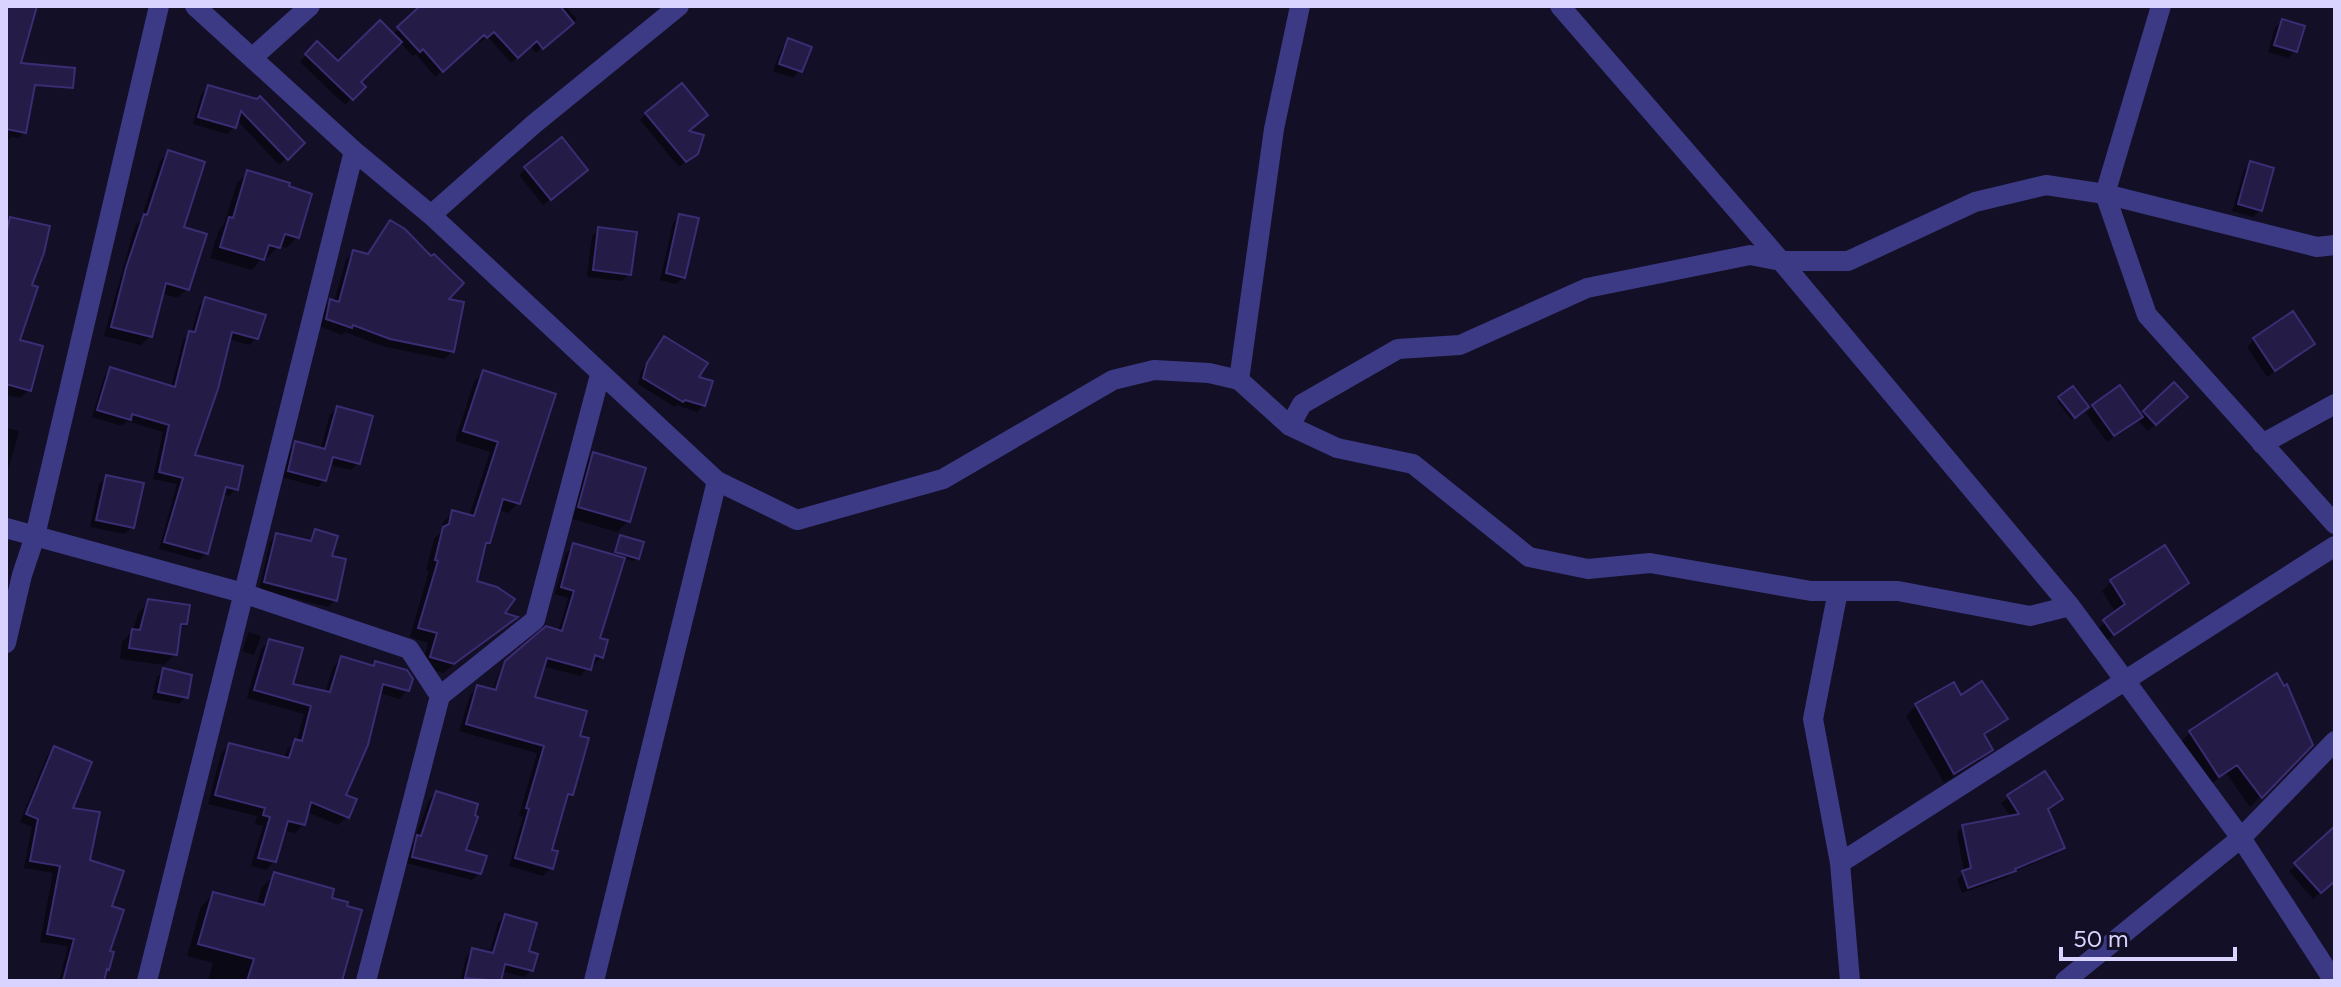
<svg xmlns="http://www.w3.org/2000/svg" width="2341" height="987" viewBox="0 0 2341 987" font-family="Figtree,sans-serif">
<style>
.shadow{fill:#0007;fill-rule:evenodd}
.building{fill:#241b47;stroke:#3b2d73;stroke-width:2}
.lines{fill:none;stroke-linecap:round;stroke-linejoin:round}
.street{stroke:#3d3a85;stroke-width:20}
</style>
<rect width="100%" height="100%" fill="#130f26"/>
<path class="shadow" d="M423,6H565L577,19L536,53L530,46L511,63L487,36L480,43L477,40L435,77L416,54L413,56L399,41L358,82L363,87L345,105L300,62L317,43L338,63L392,35Z
M2282,21L2295,51L2288,58L2268,52L2275,28Z
M789,40L800,71L793,78L773,71L782,48Z
M208,88L302,143L279,165L237,120L234,127L227,134L193,124L201,95Z
M6,92L25,132L18,138L11,137L6,142Z
M646,114L686,132L696,153L679,167L640,120Z
M169,152L182,228L187,289L178,298L161,293L150,336L141,345L104,336L135,226L141,220L160,161Z
M2251,163L2260,210L2253,217L2232,211L2244,170Z
M526,169L579,177L543,205L519,175Z
M248,172L297,237L286,248L279,245L267,258L263,257L252,270L210,258L219,230L224,224L237,183Z
M680,216L684,277L676,284L660,280L673,223Z
M10,219L30,286L17,341L29,390L20,398L6,395V224Z
M390,222L446,300L452,352L444,359L382,346L345,332L342,335L319,326L323,309L331,301L334,302L346,260L354,252L366,256Z
M599,229L629,274L622,281L587,277L592,236Z
M206,299L256,338L249,345L228,339L193,457L236,489L229,496L222,494L206,553L199,560L159,549L177,484L153,479L163,432L127,421L122,426L92,417L104,377L111,370L171,388L183,340L191,333L199,306Z
M664,338L696,378L704,405L697,412L677,405L675,407L638,384L641,371Z
M2254,340L2313,344L2267,377L2247,347Z
M483,373L518,503L508,513L498,509L489,542L483,548L474,582L501,614L514,618L443,673L421,667L428,643L410,637L429,571L426,570L434,539L441,532L443,522L453,513L469,517L490,452L455,441L474,382Z
M2174,385L2185,397L2148,431L2137,419L2107,442L2086,413L2093,406L2140,416Z
M2060,398L2083,410L2071,419L2057,401Z
M337,408L358,463L351,470L329,465L325,480L318,487L282,477L289,451L296,444L320,450L330,415Z
M6,428L19,431L9,467L6,470Z
M594,454L628,521L617,532L569,518L583,465Z
M107,477L132,527L125,534L90,527L99,484Z
M315,531L330,557L335,600L328,607L259,589L270,542L277,535L308,542Z
M621,537L637,558L634,561L623,558L597,639L601,657L594,664L590,663L581,676L542,666L533,699L578,737L571,794L563,802L549,851L551,868L543,876L509,866L523,817L519,816L537,753L459,731L470,695L478,687L492,691L500,668L491,699L558,632L568,598L555,594L566,553L574,546L613,557Z
M2112,582L2187,583L2177,592L2103,643L2095,631L2116,613L2102,591Z
M149,602L186,623L179,630L175,654L164,665L120,659L122,642L133,630L138,613Z
M249,632L261,636L254,655L242,651Z
M270,641L300,650L290,685L325,693L333,667L341,659L371,667L376,663L406,672L411,679L408,690L399,699L379,693L366,745L344,796L354,800L347,817L338,825L307,812L303,824L295,833L283,830L274,861L266,870L251,866L263,826L255,824L257,816L208,804L221,754L229,745L284,759L287,749L297,741L304,714L247,698L261,649ZM374,679L405,688V692L373,683Z
M164,670L186,697L179,704L152,699L157,677Z
M1953,685L1961,698L2005,718L1983,737L1990,750L1980,760L1944,783L1906,716L1916,706Z
M2190,732L2311,745L2250,807L2226,773L2208,786L2180,743Z
M55,749L88,862L110,907L108,969L102,981H59L68,946L40,942L53,873L24,868L32,827L20,822L47,756Z
M2044,774L2060,799L2046,810L2063,847L2056,854L2013,872L2007,877L1962,893L1957,880L1964,872L1957,833L1963,827L2011,817L2001,803Z
M436,793L464,851L479,873L472,880L406,863L429,800Z
M2335,839V879L2313,899L2289,871Z
M275,875L329,899L340,981H208L213,963L187,956L201,907L213,894L257,905L262,887Z
M505,916L526,952L531,970L524,977L501,971L499,981H460L466,957L473,950L489,954L498,923Z"/>
<path class="building" d="M6,6H37L21,63L75,68L73,88L35,85L26,133L6,129Z
M420,6H560L574,23L543,49L537,41L518,58L494,32L487,38L484,35L443,72L423,49L420,52L397,27Z
M2282,19L2305,26L2297,52L2274,45Z
M380,20L402,42L361,82L366,87L353,100L305,54L317,41L338,61Z
M788,38L812,47L802,72L779,64Z
M682,83L708,115L689,131L704,135L698,154L686,162L645,113Z
M208,85L257,99L260,96L305,143L288,160L241,111L236,128L198,117Z
M562,137L588,170L551,200L524,167Z
M168,150L205,162L184,227L207,234L189,290L166,283L152,337L111,327L126,268L144,214L147,215Z
M2250,161L2274,168L2262,211L2238,204Z
M247,170L290,183L289,186L312,194L299,238L285,234L280,248L269,245L264,260L220,247L229,217L233,218Z
M679,214L699,218L685,278L666,273Z
M10,217L50,226L44,253L32,285L38,287L20,340L43,346L31,391L6,384V235Z
M390,220L405,229L431,256L434,254L464,283L449,299L464,302L454,352L390,339L353,325L352,328L326,319L330,299L339,302L353,250L368,254Z
M598,227L637,232L631,275L593,270Z
M205,297L266,315L258,339L232,332L218,389L195,455L243,466L238,490L226,487L208,554L164,542L183,478L159,472L169,425L132,414L131,420L97,410L110,367L175,387L189,331L195,332Z
M2293,311L2315,344L2275,371L2253,338Z
M664,336L708,363L699,377L713,381L705,406L685,400L683,402L643,378L647,363Z
M483,370L556,394L520,504L503,499L490,543H486L477,581L497,587L515,599L505,613L518,617L454,664L430,657L437,633L418,628L438,561L435,560L443,527L449,524L452,510L474,516L498,442L463,431Z
M2174,382L2188,397L2156,425L2143,411Z
M2120,385L2143,417L2114,436L2092,405Z
M2073,386L2089,407L2075,418L2058,397Z
M337,406L373,416L360,464L333,457L326,481L288,471L295,441L325,449Z
M593,452L646,468L630,522L578,507Z
M106,475L144,483L134,528L96,520Z
M315,529L338,536L332,556L346,559L337,601L264,582L276,533L311,541Z
M620,535L644,542L639,559L615,552Z
M573,543L625,558L600,638L608,640L603,658L595,655L591,670L547,658L535,697L587,711L580,736L589,738L573,795L568,794L552,850L558,851L553,869L515,858L529,809L526,808L544,746L466,724L477,685L496,690L505,661L546,626L562,631L574,591L561,587Z
M2165,545L2189,583L2114,635L2103,620L2125,604L2110,580Z
M148,599L190,605L187,624H181L177,655L129,648L132,629L140,630Z
M269,639L303,648L293,684L330,692L341,656L374,666L375,661L407,670L413,679L409,691L383,684L368,745L346,795L357,799L349,818L311,802L305,825L288,821L276,862L258,858L270,817L263,815L265,808L215,795L229,743L289,758L295,739L302,741L311,706L254,690Z
M163,668L192,675L188,698L158,692Z
M2277,673L2284,686L2287,684L2313,745L2262,798L2237,765L2219,777L2189,731Z
M1982,681L2008,719L1984,734L1993,750L1954,774L1915,704L1954,682L1961,695Z
M54,746L92,762L73,808L100,812L90,860L124,871L112,906L124,910L110,951L114,952L109,970L107,969L104,981H63L74,939L47,934L60,866L30,861L38,819L26,814Z
M2045,771L2063,799L2048,809L2065,848L2015,869L2016,871L1968,888L1962,871L1971,868L1962,825L2019,814L2007,795Z
M436,791L478,804L475,815L478,817L466,850L487,856L481,874L412,857L417,835L421,836Z
M2335,826V881L2321,893L2294,863Z
M274,872L334,889L332,898L348,902L347,906L362,910L342,981H247L254,959L198,944L213,892L264,905Z
M505,914L537,923L529,951L538,954L533,971L505,964L501,981L465,978L472,948L493,953Z"/>
<g class="lines">
<path class="street" d="M195,6L354,151L431,215L717,481L797,520L943,479L1113,380L1154,370L1209,373L1239,380
M1300,6L1274,129L1239,380L1290,426L1337,448L1413,464L1529,557L1588,569L1650,563L1811,591H1898L2030,616L2070,606
M1560,6L1781,261L2070,606L2241,838L2334,981
M2161,6L2105,194L2147,315L2335,524
M252,58L310,6
M431,215L534,124L679,6
M1290,426L1302,404L1398,349L1460,345L1587,288L1750,255L1781,261H1848L1975,202L2046,185L2105,194L2317,247L2335,245
M2262,444L2335,404
M6,528L243,593L409,649L440,696
M1838,591L1813,719L1840,863L1850,981
M6,643L22,575L35,536L159,6
M1840,863L2335,546
M147,981L354,151
M366,981L440,696L535,620L600,375
M594,981L717,481
M2065,981L2241,838L2335,741"/>
</g>
<rect width="2341" height="987" fill="none" stroke="#d9d4ff" stroke-width="16"/>
<path d="M2061 947v12h174v-12" fill="none" stroke="#d9d4ff" stroke-width="4"/>
<text x="2073" y="947" font-size="24" fill="#d9d4ff" stroke="#130f26" stroke-width="6" paint-order="stroke">50 m</text>
</svg>
